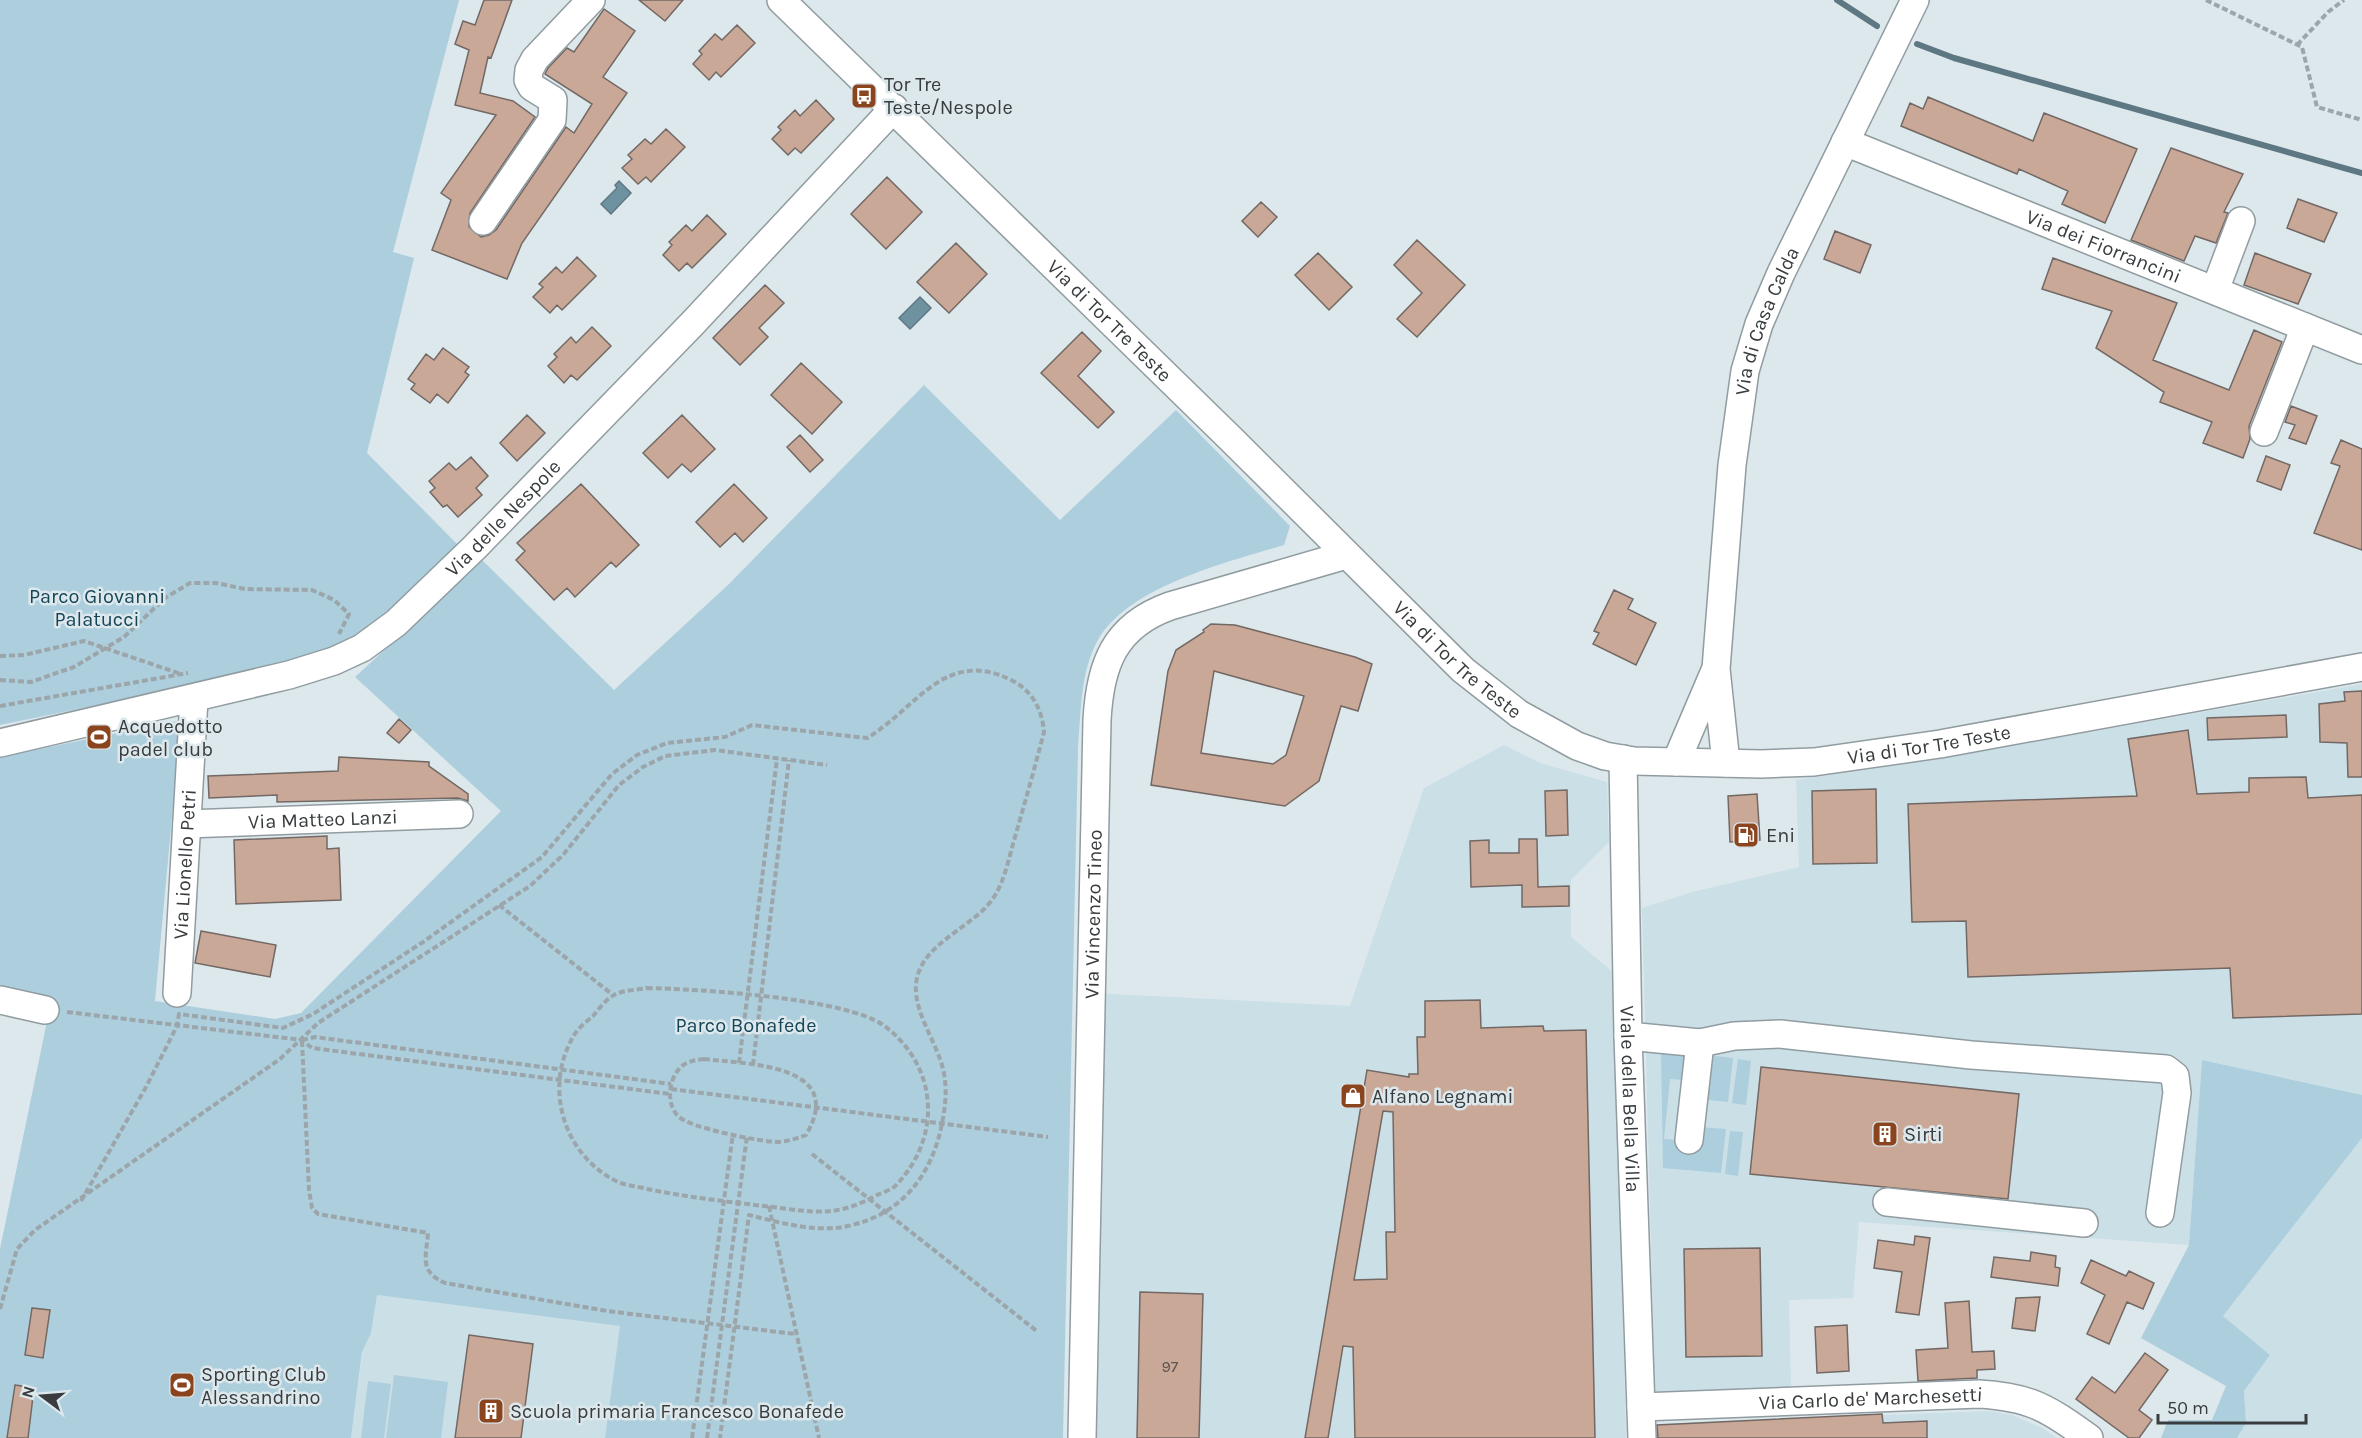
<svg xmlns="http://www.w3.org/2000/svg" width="2362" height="1438" viewBox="0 0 2362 1438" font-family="Karla,sans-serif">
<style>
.built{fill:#cbdfe7}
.green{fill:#accedd}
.water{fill:#6f92a1;stroke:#5e7883;stroke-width:1.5}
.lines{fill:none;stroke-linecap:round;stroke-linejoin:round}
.stream{stroke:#5e7883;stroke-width:6}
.building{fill:#caa898;stroke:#726864;stroke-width:1.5;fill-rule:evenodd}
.minor-casing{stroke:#919ca0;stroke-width:30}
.path{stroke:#9ca5a9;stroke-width:4;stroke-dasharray:6 3;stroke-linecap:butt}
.minor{stroke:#fff;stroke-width:27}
.labels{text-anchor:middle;stroke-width:5;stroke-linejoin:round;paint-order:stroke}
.number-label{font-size:16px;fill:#5c5754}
.poi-label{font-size:20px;fill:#383c3e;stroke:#dde8ed;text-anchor:start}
.street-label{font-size:20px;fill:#383c3e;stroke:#dde8ed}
.park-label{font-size:20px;fill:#144658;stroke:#dde8ed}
</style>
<rect width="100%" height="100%" fill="#dde8ed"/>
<path class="built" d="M2362,684V1095L2202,1060L2189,1245L1859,1222L1853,1298L1789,1300L1791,1389L1655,1395L1642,908L1692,892L1799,867L1796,780L1921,762Z
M1504,745L1540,763L1607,782L1609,842L1571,880V937L1614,973L1626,1438H1082L1091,993L1350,1006L1424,788Z
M2362,1138V1438H2237L2246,1423L2244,1391L2270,1355L2223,1316Z
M377,1295L621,1326L605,1438H351L363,1349L371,1333Z
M1988,1411L2012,1415L2042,1428L2057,1438H1654V1424Z"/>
<path class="green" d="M0,0H459L393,252L414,258L367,453L459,546L367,632L324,656L215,681L0,725Z
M924,385L1060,520L1176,410L1290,526L1284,545C1228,562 1129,586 1098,640C1080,672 1081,713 1078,748L1063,1438H605L620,1326L377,1295L371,1333L362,1352L351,1438H0V1249L52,997L0,985V757L181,720L155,1001L275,1019L301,1013L501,811L355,677L482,560L614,690L728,585Z
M1661,1052L1687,1056L1684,1080L1670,1079L1664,1139L1678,1140L1677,1147L1695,1149L1698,1127L1726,1129L1721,1173L1663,1168Z
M1706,1055L1733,1058L1728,1102L1701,1099Z
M1738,1059L1751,1061L1746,1105L1732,1103Z
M2202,1060L2362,1095V1138L2223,1316L2270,1355L2244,1391L2246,1423L2237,1438H2161L2168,1420H2212L2226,1386L2141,1338L2189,1245Z
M1730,1131L1743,1132L1738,1176L1725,1174Z
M394,1375L448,1382L441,1438H386Z
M368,1381L391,1384L384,1438H361Z"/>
<path class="water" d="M619,181L631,193L611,214L601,204L617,188L615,185Z
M920,297L931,308L910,329L899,318Z"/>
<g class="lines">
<path class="stream" d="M1837,0L1877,26
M1917,44L1954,58L2362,173"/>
</g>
<path class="building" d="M484,0H512L491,58L488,57L480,93L513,101L535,117L470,213L469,227L481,237L489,235L496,230L566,127L574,133L592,104L545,74L548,68L567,48L574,52L604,9L635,31L603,77L627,93L522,243L507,279L432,250L451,200L441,193L496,115L455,105L469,50L455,44L463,21L475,25Z
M639,0H683L665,21Z
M737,25L755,43L721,77L716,72L709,80L693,64L702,54L699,51L715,34L722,40Z
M1928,97L2033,141L2044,113L2137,149L2105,223L2062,204L2068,191L2019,169L2017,174L1901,126L1910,103L1923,109Z
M816,100L834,119L801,153L795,148L788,155L772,139L781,130L778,127L795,110L800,116Z
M666,129L685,147L651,182L646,177L638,184L622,168L632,159L628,155L645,139L651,144Z
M2171,148L2243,174L2224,212L2228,213L2216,243L2195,236L2184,261L2131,240Z
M887,177L922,212L886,249L851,214Z
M2298,199L2337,213L2324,242L2287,228Z
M1261,202L1277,217L1258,237L1242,221Z
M707,215L726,234L692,268L687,263L679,271L663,255L672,245L669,242L686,225L692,231Z
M1835,231L1871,245L1860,273L1824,259Z
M1417,240L1465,285L1417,337L1397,319L1422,293L1394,265Z
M956,243L987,274L949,313L917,282Z
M1318,253L1352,287L1329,310L1295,275Z
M2255,253L2311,274L2298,304L2244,285Z
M577,257L596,276L562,310L557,305L550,313L533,297L543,287L539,284L556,267L562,273Z
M2053,258L2177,303L2153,360L2229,390L2254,330L2282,342L2249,426L2250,439L2243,458L2203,443L2212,422L2160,402L2164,392L2096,348L2112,311L2042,289Z
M765,285L784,303L759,328L768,337L740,365L713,338Z
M592,327L611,346L577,380L571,375L564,383L548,366L557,357L554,354L571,337L576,343Z
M1082,332L1101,351L1078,376L1114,412L1098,428L1041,373Z
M443,348L469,367L465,372L469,375L448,403L437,394L430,403L411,389L415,384L408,379L426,354L434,360Z
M801,363L842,402L812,434L771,395Z
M2291,406L2317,416L2306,444L2289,438L2295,425L2285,422Z
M527,415L545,433L517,461L500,443Z
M682,415L715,449L691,472L682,464L668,478L643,453Z
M800,435L823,460L810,472L787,447Z
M2341,440L2362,449V550L2314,533L2340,466L2331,463Z
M2266,456L2290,465L2281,490L2257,481Z
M471,457L488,476L476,488L482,495L458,517L447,505L443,507L430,492L435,488L429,481L449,463L456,470Z
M581,484L639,545L616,567L611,562L575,597L567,588L554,600L516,560L525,551L517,543Z
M734,484L767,518L743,542L735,533L720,547L696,522Z
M1614,590L1633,599L1628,609L1656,623L1636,665L1593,644L1599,633L1594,631Z
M1211,624L1235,625L1355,657L1372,664L1358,711L1341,706L1319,781L1285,806L1151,785L1168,671L1176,650L1204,632L1203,630ZM1214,671L1304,696L1286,755L1273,764L1201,753Z
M2362,691V777H2348L2347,743L2320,742L2319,704L2345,701L2344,692Z
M2286,715L2287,737L2208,740L2207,718Z
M399,719L411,730L399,743L387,733Z
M2188,730L2197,794L2249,792V778L2306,777L2308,798L2362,795V1014L2233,1018L2230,968L1968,977L1966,921L1912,922L1908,804L2137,796L2128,739Z
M339,757L429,762V766L468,794V801L458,798L277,802V795L209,798L208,776L338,771Z
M1876,789L1877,863L1813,864L1812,791Z
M1567,790L1568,835L1546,836L1545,791Z
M1757,794L1760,840L1730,842L1728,796Z
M327,836V849L339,848L341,900L236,904L234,840Z
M1519,839H1537L1538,887L1569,886V906L1522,907V885L1471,887L1470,841L1489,840V853H1519Z
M201,931L276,945L270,977L195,963Z
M1480,1000L1481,1028L1543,1026L1544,1031L1586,1030L1595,1438H1355L1353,1347L1343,1346L1328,1438H1305L1367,1070L1409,1077V1074H1418L1417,1037H1425V1001ZM1383,1111L1393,1112L1395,1232H1386L1387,1279L1354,1280Z
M1761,1067L2019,1094L2008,1199L1750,1174Z
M1915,1236L1930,1238L1919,1315L1896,1312L1902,1272L1874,1268L1878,1240L1914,1245Z
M1760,1248L1762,1356L1686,1357L1684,1249Z
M2031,1252L2056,1256L2055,1267L2060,1268L2058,1286L1991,1277L1994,1257L2030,1261Z
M2091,1260L2126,1276L2129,1271L2154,1283L2143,1309L2127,1302L2109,1344L2087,1334L2105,1295L2081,1283Z
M1140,1292L1203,1294L1199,1438H1137Z
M2040,1297L2035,1331L2012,1328L2016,1298Z
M1969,1301L1972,1352L1994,1351L1995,1369L1977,1370V1378L1918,1381L1916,1350L1948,1348L1945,1303Z
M32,1308L50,1310L43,1358L25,1355Z
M1847,1325L1849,1371L1817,1373L1815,1327Z
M469,1335L533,1344L521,1438H455Z
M2145,1353L2168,1370L2139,1410L2152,1420L2139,1438H2129L2076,1399L2092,1377L2115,1393Z
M15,1385L34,1388L28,1438H7Z
M1882,1414L1883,1423L1927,1421V1438H1658L1657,1425Z"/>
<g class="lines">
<g class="minor-casing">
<g id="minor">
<path id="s1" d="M781,0L1231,439L1463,670L1519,714L1577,746L1605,756L1634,761L1761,764L1814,762L1940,744L2362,667"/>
<path id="s2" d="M1845,142L2362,350"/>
<path d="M483,221L552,120L553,100L532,87L528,80L529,70L535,59L591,0"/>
<path d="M2215,290L2241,221"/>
<path d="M2264,432L2305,327"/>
<path id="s3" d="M0,743L289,675L334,661L362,648L396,623L475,547L692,324L894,108"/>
<path id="s4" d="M1623,759L1628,1036L1642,1438"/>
<path d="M1676,762L1714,673"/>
<path id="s5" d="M1726,763L1716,669L1732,465L1745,371L1759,324L1781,273L1915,0"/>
<path id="s6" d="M187,824L459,814"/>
<path id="s7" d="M177,993L194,699"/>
<path d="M0,1000L45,1010"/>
<path d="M1628,1036L1700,1043L1734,1036L1780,1034L1971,1055L2166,1069L2175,1076L2177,1093L2160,1213"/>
<path d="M1689,1140L1700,1043"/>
<path d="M1887,1202L2084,1223"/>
<path id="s8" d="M1641,1407L1979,1394C2031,1397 2047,1408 2089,1438"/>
<path id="s9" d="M1082,1438L1097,720C1100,665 1114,626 1170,606L1346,555"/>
</g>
</g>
<path class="path" d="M2206,0L2302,47L2317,107L2362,120
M2297,45L2328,12L2344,0
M0,656L24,655L84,641L181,674
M0,680L31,682L74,667L124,637L165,598L190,583H216L245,589L312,590L334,600L349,614L339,634
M0,706L188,673
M499,905L613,995
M647,988C698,989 845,998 883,1025C937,1064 943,1134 898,1183C894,1189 884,1192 877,1195C844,1213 825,1214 788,1209C742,1203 697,1199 652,1190C641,1187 628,1186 618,1182C564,1156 543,1089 573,1037C577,1029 586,1022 593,1016C599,1009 606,999 614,995C623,990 637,990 647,988Z
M67,1012L302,1040L312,1048L670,1094
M302,1040L315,1037L671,1084
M302,1041L309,1190L312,1208L318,1214L428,1233C426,1258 419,1271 445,1283L607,1311L795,1334
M704,1059C747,1064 848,1064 806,1135C798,1138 789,1141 779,1142C761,1142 689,1128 678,1116C665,1103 669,1077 682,1066C688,1061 696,1060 704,1059Z
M739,1063L777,759
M753,1065L789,760
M671,1089L1048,1137
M812,1154L1038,1332
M81,1201L146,1087L177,1026L179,1014L283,1028L313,1014L423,942L542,857L612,774L637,755L667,743L725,737L752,725L867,738C916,709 945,647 1011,680C1032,690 1042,709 1044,732C1035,767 1025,802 1015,837C1009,857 1005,880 994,897C975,926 929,940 918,974C908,1006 936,1039 943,1069C947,1085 946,1102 943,1118C934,1172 904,1214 848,1226C816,1233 781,1223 749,1215L720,1438
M769,1206L819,1438
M0,1309L17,1249L35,1230L280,1059L318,1023L530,886L563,855L619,785L643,767L665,756L715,750L827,765
M692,1438L733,1133
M707,1438L747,1136"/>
<use href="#minor" class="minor"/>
</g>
<defs>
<g id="bus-square" transform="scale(1.35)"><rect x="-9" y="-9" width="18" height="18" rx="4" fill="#8b451e" stroke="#dde8ed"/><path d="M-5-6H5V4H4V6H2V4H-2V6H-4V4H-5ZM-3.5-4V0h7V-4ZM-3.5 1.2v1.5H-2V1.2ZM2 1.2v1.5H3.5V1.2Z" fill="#fff"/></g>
<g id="stadium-square" transform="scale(1.35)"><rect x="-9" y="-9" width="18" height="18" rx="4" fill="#8b451e" stroke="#dde8ed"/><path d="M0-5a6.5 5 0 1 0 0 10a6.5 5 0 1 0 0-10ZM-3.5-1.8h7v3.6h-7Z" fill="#fff"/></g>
<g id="fuel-square" transform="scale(1.35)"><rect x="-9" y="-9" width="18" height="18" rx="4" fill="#8b451e" stroke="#dde8ed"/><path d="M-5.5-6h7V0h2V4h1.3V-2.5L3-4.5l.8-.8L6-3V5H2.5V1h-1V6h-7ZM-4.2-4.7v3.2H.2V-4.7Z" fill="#fff"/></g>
<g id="shop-square" transform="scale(1.35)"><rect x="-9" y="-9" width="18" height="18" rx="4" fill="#8b451e" stroke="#dde8ed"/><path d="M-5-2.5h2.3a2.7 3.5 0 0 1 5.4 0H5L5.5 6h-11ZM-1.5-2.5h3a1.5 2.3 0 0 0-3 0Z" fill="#fff"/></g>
<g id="building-square" transform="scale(1.35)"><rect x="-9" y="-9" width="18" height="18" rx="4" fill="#8b451e" stroke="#dde8ed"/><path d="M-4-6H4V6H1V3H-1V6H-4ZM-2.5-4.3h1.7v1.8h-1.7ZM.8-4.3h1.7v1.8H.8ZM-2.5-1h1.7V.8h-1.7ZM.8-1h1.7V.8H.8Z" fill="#fff"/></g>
</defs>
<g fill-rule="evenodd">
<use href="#bus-square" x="864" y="96"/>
<use href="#stadium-square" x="99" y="737"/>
<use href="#fuel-square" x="1746" y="835"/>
<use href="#shop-square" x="1353" y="1096"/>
<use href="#building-square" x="1885" y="1134"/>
<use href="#stadium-square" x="182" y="1385"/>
<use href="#building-square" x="491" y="1411"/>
</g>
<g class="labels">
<g class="number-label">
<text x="1170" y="1372">97</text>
</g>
<g class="poi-label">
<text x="884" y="91">Tor Tre<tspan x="884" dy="23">Teste/Nespole</tspan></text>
<text x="118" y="733">Acquedotto<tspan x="118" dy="23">padel club</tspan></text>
<text x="1766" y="842">Eni</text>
<text x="1372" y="1103">Alfano Legnami</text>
<text x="1904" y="1141">Sirti</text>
<text x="201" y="1381">Sporting Club<tspan x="201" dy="23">Alessandrino</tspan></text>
<text x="510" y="1418">Scuola primaria Francesco Bonafede</text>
</g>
<g class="street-label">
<text dy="7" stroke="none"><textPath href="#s2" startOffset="279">Via dei Fiorrancini</textPath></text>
<text dy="7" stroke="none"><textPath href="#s1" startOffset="459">Via di Tor Tre Teste</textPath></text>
<text dy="7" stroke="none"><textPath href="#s5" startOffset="448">Via di Casa Calda</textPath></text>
<text dy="7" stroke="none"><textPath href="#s3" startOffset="567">Via delle Nespole</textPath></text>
<text dy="7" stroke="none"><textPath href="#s1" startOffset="945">Via di Tor Tre Teste</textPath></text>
<text dy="7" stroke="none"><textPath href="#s1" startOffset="1449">Via di Tor Tre Teste</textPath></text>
<text dy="7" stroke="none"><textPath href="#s6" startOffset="136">Via Matteo Lanzi</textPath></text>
<text dy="7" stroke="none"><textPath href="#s7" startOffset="129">Via Lionello Petri</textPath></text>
<text dy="7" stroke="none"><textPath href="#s9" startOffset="524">Via Vincenzo Tineo</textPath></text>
<text dy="7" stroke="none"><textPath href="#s4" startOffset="340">Viale della Bella Villa</textPath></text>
<text dy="7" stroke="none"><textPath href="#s8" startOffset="230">Via Carlo de' Marchesetti</textPath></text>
</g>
<g class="park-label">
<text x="97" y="603">Parco Giovanni<tspan x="97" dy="23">Palatucci</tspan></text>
<text x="746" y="1032">Parco Bonafede</text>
</g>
</g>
<g transform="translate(42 1396) rotate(286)" stroke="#dde8ed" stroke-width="4.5" paint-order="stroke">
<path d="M0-4.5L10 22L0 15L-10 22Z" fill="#383c3e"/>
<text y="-9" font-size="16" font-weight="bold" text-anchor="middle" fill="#383c3e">N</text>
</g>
<path d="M2158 1414v9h148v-9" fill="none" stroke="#383c3e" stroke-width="3"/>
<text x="2167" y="1414" font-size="18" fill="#383c3e" stroke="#dde8ed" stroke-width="4.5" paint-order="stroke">50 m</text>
</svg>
